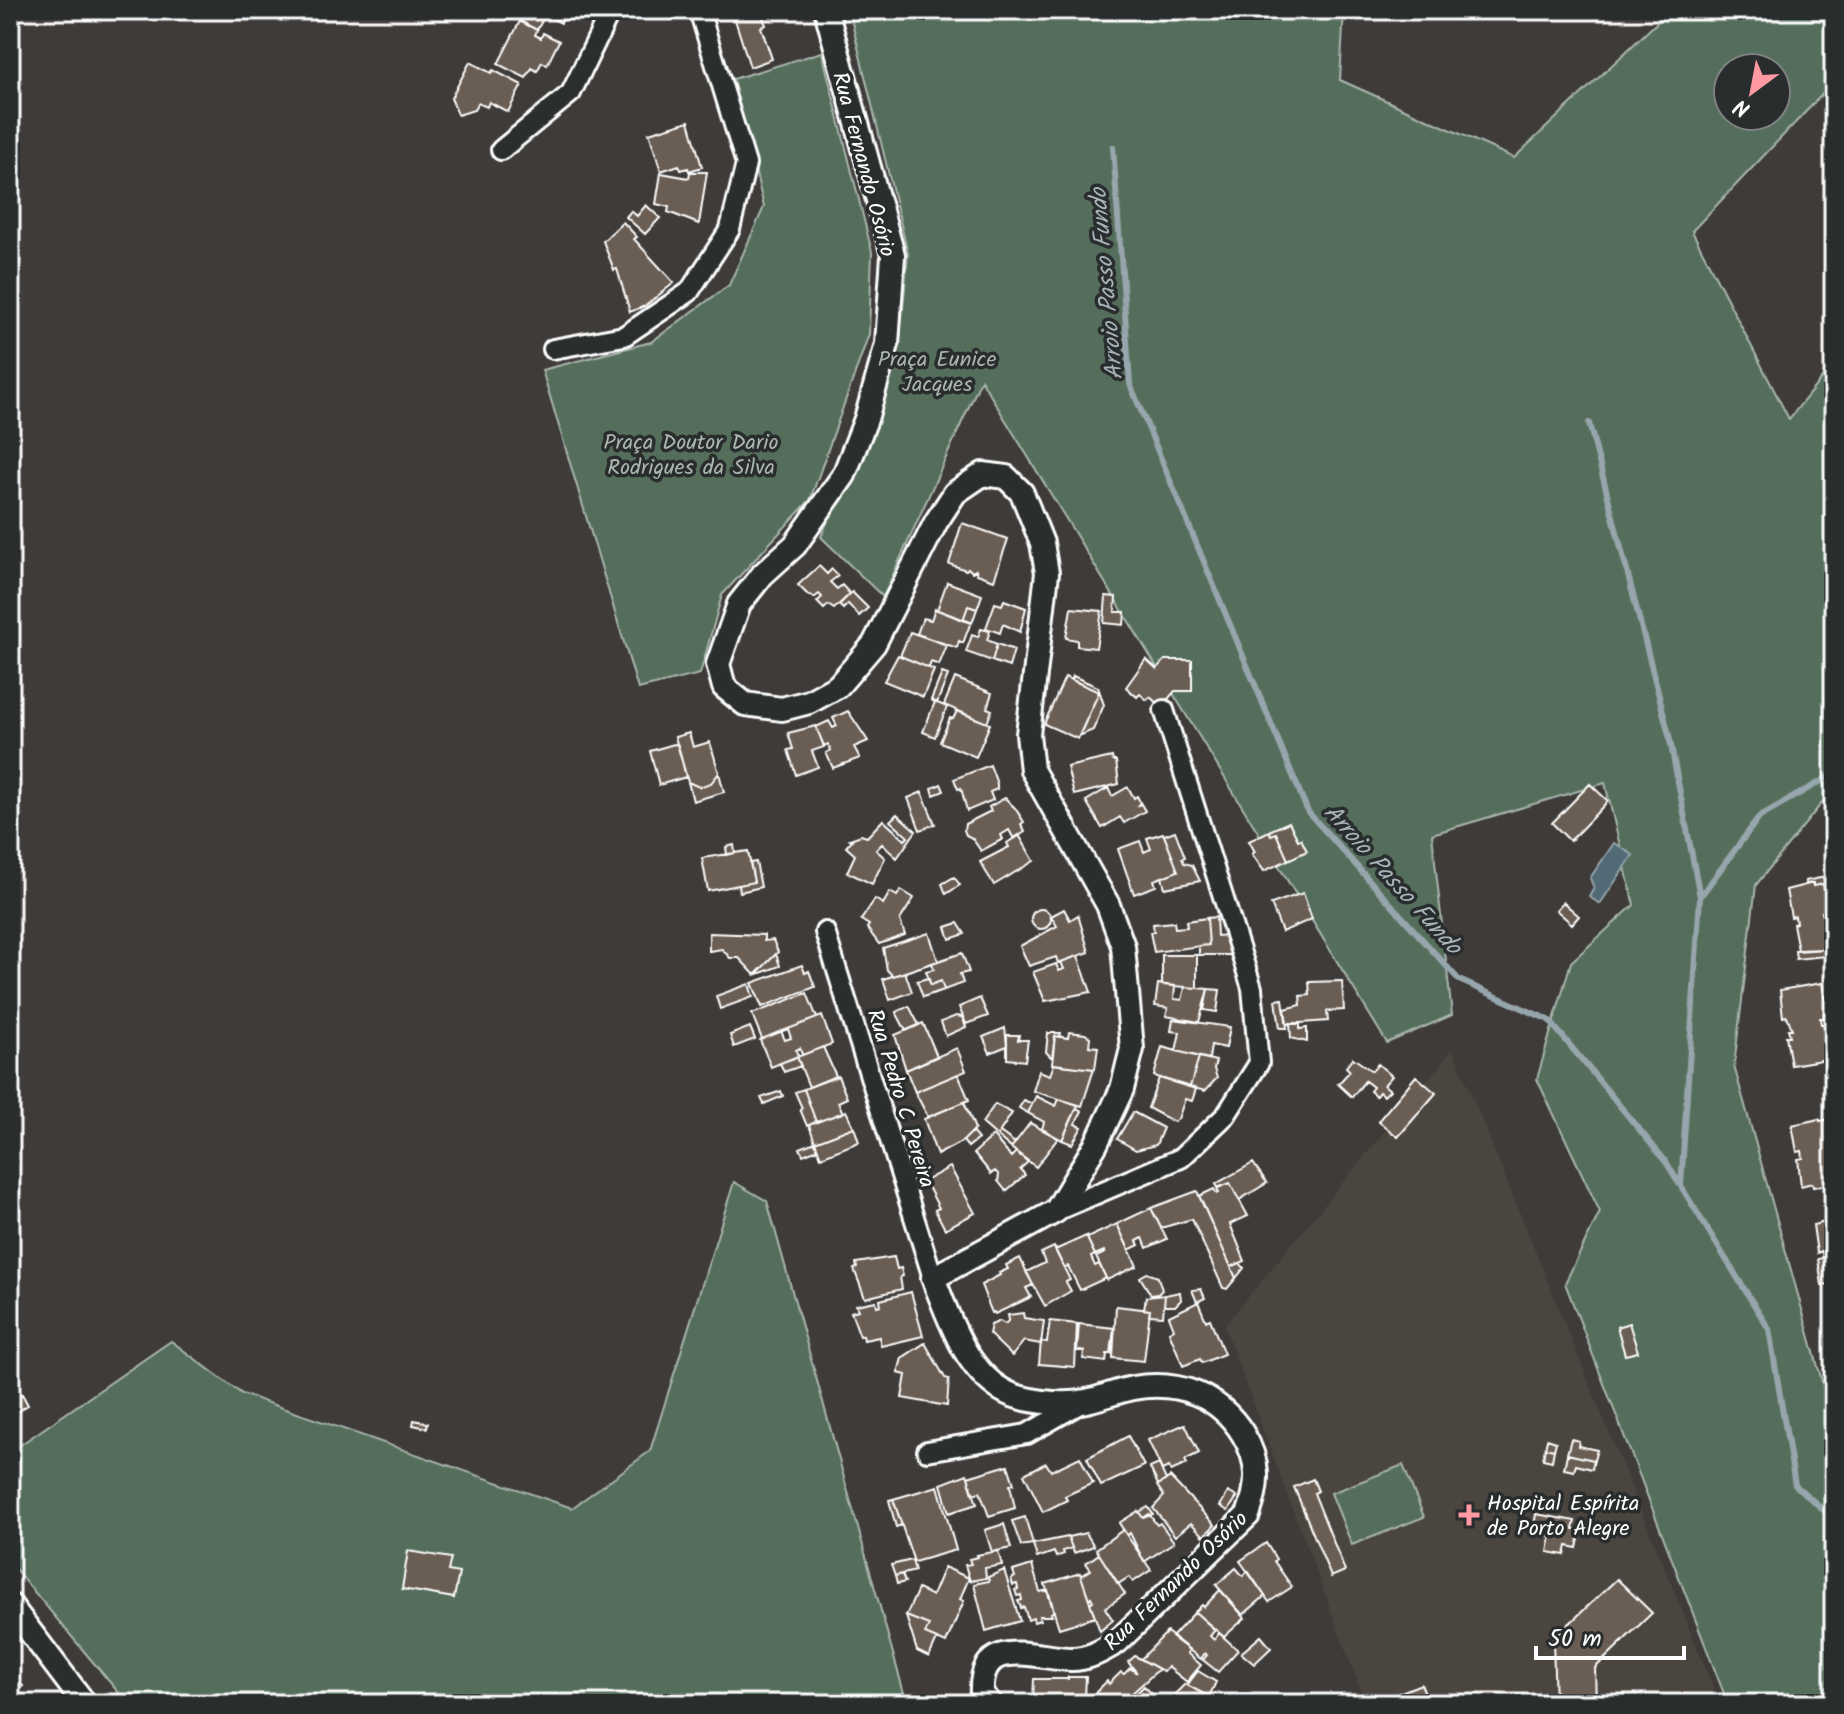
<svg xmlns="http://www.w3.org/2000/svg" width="1844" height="1714" viewBox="0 0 1844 1714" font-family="Kalam,sans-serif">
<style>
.built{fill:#4c4540}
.green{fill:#556e5c;stroke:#aab6ae;stroke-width:2;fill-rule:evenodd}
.water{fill:#516a76;stroke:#97a6ad;stroke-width:2}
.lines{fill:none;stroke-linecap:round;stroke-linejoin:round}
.stream{stroke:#97a6ad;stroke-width:6}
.building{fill:#6b5d52;stroke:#fff;stroke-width:2}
.minor-casing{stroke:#fff;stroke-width:24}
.tertiary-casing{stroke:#fff;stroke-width:28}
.minor{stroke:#2a2d2e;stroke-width:18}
.tertiary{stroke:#2a2d2e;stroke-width:22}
.poi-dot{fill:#ff9aa2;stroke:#2a2d2e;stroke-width:3}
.labels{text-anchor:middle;stroke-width:7;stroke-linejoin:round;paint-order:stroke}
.street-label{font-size:22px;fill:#fff;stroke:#2a2d2e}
.park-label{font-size:22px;fill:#aab6ae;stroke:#2a2d2e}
.poi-label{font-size:22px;fill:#fff;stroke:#2a2d2e;text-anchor:start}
.water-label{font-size:24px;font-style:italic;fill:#a8b4ba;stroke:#2a2d2e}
</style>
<rect width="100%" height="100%" fill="#3e3b39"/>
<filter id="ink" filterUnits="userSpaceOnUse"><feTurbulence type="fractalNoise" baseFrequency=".0125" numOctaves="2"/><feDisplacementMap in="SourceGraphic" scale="16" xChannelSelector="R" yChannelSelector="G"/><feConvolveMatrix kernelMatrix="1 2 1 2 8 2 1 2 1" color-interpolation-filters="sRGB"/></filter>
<g filter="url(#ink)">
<path class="built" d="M1453,1049L1720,1704H1366L1224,1326Z"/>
<path class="green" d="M849,10H1344L1340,80L1514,158L1670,10H1834V82L1692,231L1789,419L1834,363V788L1756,885L1734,1066L1834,1424V1704H1728L1565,1283L1600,1212L1537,1079L1571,962L1634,905L1605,783L1432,834L1452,1015L1387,1043L981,380L883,597L821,537L899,349L908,254ZM1728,68H1776V116H1728Z
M822,52L872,252L869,334L810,500L722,595L700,674L638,689L542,370L651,342L729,285L764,207L733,79Z
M734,1182L767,1201L907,1704H128L10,1563V1452L171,1341L242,1394L572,1508L650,1451Z
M1403,1465L1424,1517L1352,1545L1331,1493Z"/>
<path class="water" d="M1614,843L1633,855L1600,904L1589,897L1594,888L1590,878Z"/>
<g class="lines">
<path class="stream" d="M1113,147L1130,384L1308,812L1459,980L1549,1020L1666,1162L1769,1329L1795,1485L1834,1519
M1589,423L1669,735L1700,897L1681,1186
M1700,897L1760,816L1834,774"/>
</g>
<path class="building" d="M527,10H576L573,17L566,14L561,23L545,15L537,30L521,22Z
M732,10H760L766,25L761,27L772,59L750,67Z
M520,21L537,30L535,35L541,38L543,33L559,41L547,65L542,62L537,71L532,68L526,78L498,64Z
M470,62L491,73L493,70L522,85L508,112L489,102L487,107L478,103L474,110L458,115L451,98Z
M689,121L702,167L689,171L688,168L681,170L679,165L661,171L649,133Z
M690,172H707L699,224L668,212L669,207L656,204L661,173L689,178Z
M646,205L660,218L645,234L626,217L631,211L637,216Z
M623,222L637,237L634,239L674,283L645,306L630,312L617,269L614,270L603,241Z
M962,523L1008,539L994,580L977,574L976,570L972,572L968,568L966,570L949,564Z
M819,566L827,574L832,569L838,576L830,582L837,589L842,585L850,594L834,609L828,605L824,609L817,602L822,597L819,594L814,598L811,595L809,596L798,585Z
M947,582L982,595L977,609L968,606L963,620L937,610Z
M852,592L868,608L859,616L848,604L843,609L839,605Z
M1106,596L1116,597L1115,612H1125L1124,625L1104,623Z
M1004,600L1026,608L1020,632L1003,624L1000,633L986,628L995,603L1002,605Z
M968,606L977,609L972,623L963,620Z
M1071,608L1102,611L1096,648L1077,646V640L1066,638Z
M935,609L971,622L963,643L959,641L957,648L917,634L923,618L931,620Z
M981,629L990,631L987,640L997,644L992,661L966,652L972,635L978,637Z
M910,632L947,645L939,665L931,662L929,668L900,656Z
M997,644L1014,650L1009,667L992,661Z
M898,655L934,670L923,697L884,681Z
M1146,659L1157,669L1165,660H1192V691H1175L1161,707L1150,697L1147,700L1140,694L1137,697L1126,687Z
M942,673L948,675L937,703L931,700Z
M1073,676L1098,687L1104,705L1093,730L1079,736L1099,692L1072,680Z
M1065,677L1099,692L1078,739L1044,724Z
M955,678L992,693L987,708L992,710L987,723L944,705Z
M935,702L947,707L935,737L923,732Z
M848,711L868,741L854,747L860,758L833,768L826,753L831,750L828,744L824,746L816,727L829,721L833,728L837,726L833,718Z
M957,711L990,724L976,757L940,742L950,718L953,719Z
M816,726L824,747L812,751L818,767L796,775L788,750L793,749L788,733Z
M689,733L693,747L710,742L719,773L711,783L699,787L688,782L675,737Z
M674,744L678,745L686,777L659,785L650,751Z
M1112,757L1113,761H1116L1119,784L1074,795L1067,767Z
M990,765L997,784V789L990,792L993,800L967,811L961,788L958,789L954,779Z
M719,773L724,792L693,801L688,782L699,787L711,783Z
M941,784L944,791L934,795L932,788Z
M1590,784L1608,801L1570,841L1552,823Z
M1128,787L1134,798L1137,796L1140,802L1138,805L1141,804L1145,811L1124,823L1120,817L1102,828L1086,801L1108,788L1112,796Z
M922,792L935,824L920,830L908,798Z
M1005,798L1015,808L1024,822L1021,824L1025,832L1014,839L1009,830L1001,835L1003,839L981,851L972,838L966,835L964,830L965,824L991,811L989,807Z
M897,814L916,831L897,858L882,844L876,850L885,858L872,884L847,872L855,855L846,847L852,840L850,839L861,835L867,837L883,820L905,840L908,837L890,821Z
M1289,822L1298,840L1301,839L1307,851L1288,860L1276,833L1271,835L1269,831Z
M1175,831L1185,857L1182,858L1184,863L1192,865L1200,881L1165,888L1162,877L1178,871L1164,835Z
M1269,831L1271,835L1276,833L1288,860L1264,871L1252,854L1255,852L1249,841Z
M1163,833L1178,871L1154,880L1156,886L1134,894L1118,849L1140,841L1144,852L1151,849L1147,838Z
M1019,835L1034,861L994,885L980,862L1009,847L1007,843Z
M734,845L735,853L727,855L726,847Z
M748,851L754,882L708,891L702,858Z
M756,862L761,887L740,892L739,885L754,882L750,863Z
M1831,876L1834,894V941L1830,918L1824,919L1822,912L1829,911L1824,884L1813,886V883L1806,884L1805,881Z
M954,877L960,885L946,894L942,884Z
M1813,883V886L1824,884L1829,911L1822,912L1824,919L1830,918L1834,944L1824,946L1825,949L1798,950L1793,924L1796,923L1795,916L1791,917L1786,890Z
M901,890L914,898L900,920L905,935L879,944L867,928L869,925L861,920L875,899L883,904L890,892L897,896Z
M1303,893L1312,919L1282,932L1271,904Z
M1563,902L1579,916L1572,924L1556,910Z
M1064,909L1070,920L1078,915L1089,952L1058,963L1056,957L1029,966L1020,946L1057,926L1051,916Z
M1031 919a10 10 0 1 1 20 0a10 10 0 1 1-20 0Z
M1216,917L1217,936L1226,935L1232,955H1199V946L1209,945L1207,918Z
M1207,918L1209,945L1154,952L1150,932H1154L1153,924L1174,922L1175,928L1187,927L1186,921Z
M958,923L965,934L950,939L946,927Z
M709,933L764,935V941L773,940L778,952L755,975L739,958H730L722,949L709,951Z
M929,933L938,961L893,976L887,970L883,948Z
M1834,944V952L1826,956L1796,959L1795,951L1825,949L1824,946Z
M962,953L969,972L960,974L963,983L944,990L941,981L931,985L926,971L934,969L932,963Z
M776,954L780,966L755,975Z
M1162,955H1197V988L1162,985Z
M1078,956L1091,992L1045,1001L1033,972L1056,964L1059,971L1064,969L1061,962Z
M802,965L805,973L809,971L815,987L762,1007L752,983Z
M905,972L912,992L890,1000L883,979Z
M928,978L931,985L941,981L944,990L923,997L917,981Z
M1342,981L1344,1010L1327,1011L1328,1021L1287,1024L1285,1009L1301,1005L1300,996L1310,995L1309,982Z
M1822,983L1827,1011L1824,1012V1018H1820L1821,1024H1825L1826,1031H1830L1834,1058L1791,1065L1786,1036H1790L1788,1029H1792L1787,1016L1783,1017L1780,990Z
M749,984L753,997L720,1009L716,996Z
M1158,984L1175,986L1174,999L1182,1000L1185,987L1208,989L1199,1022L1166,1016L1168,1008L1155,1006Z
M1208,989L1220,990L1217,1012L1204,1010Z
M807,993L817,1018L762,1039L752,1014Z
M980,998L988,1016L966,1024L959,1007Z
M1283,999L1287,1028H1280L1276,1000Z
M909,1006L919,1025L906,1031L896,1012Z
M822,1016L832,1044L802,1055L800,1048L796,1050L798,1056L771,1067L760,1040L781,1031L785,1040L791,1038L788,1029Z
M956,1016L962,1017L966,1027L946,1036L941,1022Z
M1173,1019L1230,1027L1226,1048L1211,1045L1209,1059L1176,1051L1180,1032L1171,1031Z
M923,1023L937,1056L906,1070L895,1035Z
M1290,1023H1300V1029L1307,1028V1042L1291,1038Z
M750,1027L755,1039L734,1047L730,1035Z
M1005,1028L1007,1046L990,1053L983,1037Z
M1069,1032L1085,1034L1090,1037L1089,1046L1098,1047L1095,1069L1052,1064L1055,1036L1068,1038Z
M1048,1033H1061L1060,1037L1055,1036L1052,1058L1046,1052Z
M1007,1035H1019L1018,1040H1028L1025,1061L1007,1059Z
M823,1047L836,1076L809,1087L797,1057Z
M1162,1047L1199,1057L1190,1087L1154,1076Z
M957,1048L966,1071L915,1092L906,1070Z
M797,1057L801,1066L784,1072L780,1063Z
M1199,1057L1216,1061L1214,1069L1217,1078L1205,1091L1190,1087Z
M1353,1058L1372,1071L1378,1064L1392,1076L1384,1085L1390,1090L1384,1096L1379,1092L1376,1096L1370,1091L1373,1087L1365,1081L1352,1097L1338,1084L1350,1071L1346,1067Z
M1054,1064L1094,1069L1082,1106L1033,1091L1039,1071L1050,1075Z
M958,1074L969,1100L928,1117L915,1092Z
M838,1076L847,1098L838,1102L843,1113L816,1122L804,1089Z
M1416,1076L1436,1093L1398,1137L1378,1121Z
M1159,1078L1196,1089L1192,1101L1185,1099L1178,1119L1174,1122L1148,1108Z
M804,1089L816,1122L807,1126L800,1109L802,1108L795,1092Z
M781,1091L783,1096L764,1104L761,1098Z
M1036,1096L1056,1106L1059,1099L1078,1105L1062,1140L1042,1129L1044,1122L1028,1113Z
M1024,1100L1032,1104L1028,1113L1019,1108Z
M964,1102L975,1129L963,1141L937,1155L924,1119Z
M995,1104L1012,1113L997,1136L982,1123Z
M1077,1108L1082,1111L1075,1124L1082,1127L1072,1144L1062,1140Z
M846,1111L854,1127L815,1142L809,1125Z
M1133,1112L1163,1128L1156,1145L1136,1150L1117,1139Z
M1819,1119L1820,1121L1830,1119L1834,1147H1829L1830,1154H1834V1180L1828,1181L1829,1184L1813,1187L1812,1183L1801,1186L1798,1159L1803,1158L1802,1151L1797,1152L1792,1125Z
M1030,1123L1058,1138L1036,1167L1011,1148Z
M854,1127L859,1142L821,1157L815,1142Z
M972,1132L978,1139L968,1147L963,1141Z
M1000,1132L1015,1143L1011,1148L997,1136Z
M993,1136L1011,1157L1016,1152L1028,1162L1020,1169L1025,1175L1006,1191L998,1181L999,1175L995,1171L991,1174L974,1153Z
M815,1142L818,1149L803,1155L800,1148Z
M1253,1163L1267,1183L1239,1200L1230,1183L1218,1188L1216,1184Z
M950,1167L975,1213L945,1229L935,1210L939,1208L925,1181Z
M1230,1183L1248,1216L1230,1224L1245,1261L1231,1267L1199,1196L1214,1189L1217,1194L1219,1193L1217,1188Z
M1197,1191L1236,1278L1227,1289L1223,1288L1192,1219L1161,1228L1151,1208Z
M1151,1208L1167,1239L1147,1248L1143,1238L1137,1241L1139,1245L1129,1250L1117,1224Z
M1834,1220V1286L1833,1287L1832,1284L1822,1285L1818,1259L1823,1258L1822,1251L1817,1253L1813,1225Z
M1117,1224L1137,1266L1107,1280L1096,1257L1105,1253L1104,1251L1095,1255L1087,1238Z
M1086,1236L1095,1255L1091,1257L1095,1266L1099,1264L1106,1278L1080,1290L1068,1266L1064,1268L1055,1250Z
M1054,1247L1070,1280L1066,1282L1071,1291L1045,1306L1026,1272L1045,1263L1041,1253Z
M894,1257L897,1269L901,1268L903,1276L900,1277L902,1289L865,1298L854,1269L857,1268L856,1263Z
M1020,1258L1033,1285L1026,1288L1031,1297L995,1314L994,1312L992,1313L981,1285L1000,1275L999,1273L1008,1269L1006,1265Z
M1240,1263L1244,1268L1236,1278L1231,1267Z
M1147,1273L1158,1277L1162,1290L1158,1294L1151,1295L1140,1277Z
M1201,1289L1205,1298L1197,1302L1192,1290Z
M911,1292L923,1336L881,1346L879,1337L864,1340L863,1335L860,1336L851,1312L858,1310L856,1305L876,1301L877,1306L881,1305L880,1300Z
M1180,1292L1181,1300L1175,1306H1164L1165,1295Z
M1165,1295L1163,1316L1149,1315L1150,1310L1144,1309L1146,1297Z
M1198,1302L1206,1321L1210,1319L1224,1354L1202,1363L1200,1359L1183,1366L1169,1332L1174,1329L1169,1316Z
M1116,1306L1150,1310L1144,1361L1113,1358Z
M1023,1313L1024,1318L1044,1321L1041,1344L1024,1341L1012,1356L989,1334L991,1325L1000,1321L1005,1324L1009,1320L1008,1315Z
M1050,1321L1077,1324L1075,1367L1039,1364L1041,1341L1047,1342Z
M1629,1323L1638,1352L1625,1355L1617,1327Z
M1079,1324L1114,1328L1111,1354H1107L1106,1362L1083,1359L1084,1351H1077Z
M925,1343L945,1378L949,1379L947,1406L902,1398L906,1375L898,1373L902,1358Z
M22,1394L28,1405L10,1416V1401Z
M414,1420L428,1423L427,1428L413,1425Z
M1185,1424L1199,1453L1185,1460L1187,1464L1171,1471L1169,1467L1162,1470L1148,1440Z
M1128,1436L1144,1466L1101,1486L1087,1458Z
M1547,1439L1556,1442L1554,1450L1545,1448Z
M1571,1439L1579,1441L1578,1446L1597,1450L1594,1460L1567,1454Z
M1545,1448L1554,1450L1552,1461L1543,1459Z
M1567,1454L1594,1460L1592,1469L1576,1465L1574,1471L1564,1469Z
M1080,1457L1093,1483L1065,1496L1067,1500L1043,1512L1024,1474L1046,1463L1051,1471Z
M1159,1464L1166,1480L1158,1485L1150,1468Z
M1008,1465L1014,1484L1010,1485L1015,1508L989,1516L980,1492L973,1494L968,1477Z
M967,1474L977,1504L949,1513L941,1484Z
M1170,1477L1215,1525L1204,1536L1191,1523L1175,1536L1153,1508L1164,1496L1157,1486Z
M1313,1479L1318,1491L1314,1493L1345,1571L1331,1577L1294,1487Z
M938,1486L956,1550L914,1562L893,1499Z
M1228,1492L1237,1497L1228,1511L1220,1506Z
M893,1499L902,1525L896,1527L889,1500Z
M1148,1507L1153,1514L1143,1518L1139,1512Z
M1138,1511L1143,1518L1149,1514L1157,1525L1160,1523L1174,1542L1144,1562L1130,1533L1127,1535L1119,1523Z
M1536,1514L1575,1521L1573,1529L1581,1530L1577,1548L1567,1546L1565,1555L1548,1552L1551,1536L1533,1532Z
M1025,1517L1033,1544L1021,1546L1012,1521Z
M1004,1524L1011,1548L992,1552L985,1530Z
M1123,1530L1151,1570L1133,1582L1129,1577L1118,1584L1096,1549Z
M1086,1533L1094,1546L1074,1553L1068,1537Z
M1068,1537L1072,1548L1063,1551L1064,1554L1056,1557L1054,1552L1037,1558L1033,1544Z
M1266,1543L1276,1559L1274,1561L1292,1587L1269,1602L1240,1561Z
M408,1551L451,1558L448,1571L459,1573L454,1598L402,1589Z
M998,1551L1002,1565L985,1568L986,1578L970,1581L965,1565L971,1564L969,1559L978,1557L977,1555Z
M1099,1554L1125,1594L1105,1608L1113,1620L1100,1631L1090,1603L1093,1601L1091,1597L1089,1599L1081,1576L1091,1570L1086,1563Z
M912,1560L915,1571L895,1576L891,1565Z
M1032,1565L1040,1592L1048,1590L1054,1611L1051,1613L1052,1616H1039L1040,1620L1034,1622L1033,1618L1028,1620L1024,1607L1021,1608L1018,1601L1022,1600L1021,1595L1017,1596L1015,1590L1018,1589L1017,1584L1013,1585L1011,1579L1015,1577L1013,1571Z
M944,1567L969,1578L960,1599L964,1601L946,1643L925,1634L929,1625L906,1616L918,1589L932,1596Z
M1236,1568L1243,1576L1248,1571L1265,1596L1243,1615L1216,1585Z
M1004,1570L1020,1621L986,1631L974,1584L989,1581L988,1577Z
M1080,1573L1095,1617L1059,1628L1045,1584Z
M902,1574L905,1582L897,1584L895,1576Z
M1617,1579L1652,1613L1595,1668L1596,1704H1555L1553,1639Z
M1220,1590L1245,1618L1224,1637L1195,1612L1202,1605L1204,1607Z
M1195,1612L1215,1630L1210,1636L1214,1640L1219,1633L1238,1650L1218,1672L1203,1660L1207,1655L1205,1653L1201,1659L1172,1637Z
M906,1616L929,1625L925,1634L937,1639L929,1657L917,1651Z
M1167,1632L1190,1650L1187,1653L1201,1665L1187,1682L1168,1667L1164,1672L1141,1659Z
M1261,1636L1271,1648L1254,1664L1241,1653Z
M1135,1656L1159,1669L1120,1704H1094L1089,1699L1107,1681L1109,1684L1121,1672L1124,1674L1130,1668L1137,1673L1128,1662Z
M10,1668L23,1686L10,1696Z
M1198,1671L1216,1682L1209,1697L1187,1685Z
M1068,1677H1086L1085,1698H1082L1081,1703H1044V1700H1033L1034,1679H1068Z
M1185,1684L1204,1694L1194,1704H1184L1174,1695Z
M1421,1684L1430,1704H1389L1386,1698Z
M1144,1686L1162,1704H1126Z
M1174,1695L1180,1701L1177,1704L1169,1701Z"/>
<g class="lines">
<g class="minor-casing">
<path id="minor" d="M501,150L571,93L611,10
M553,349L624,336L689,292L730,229L746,164L699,10
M825,932L933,1278
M1056,1211L1181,1158L1226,1115L1259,1063L1252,988L1164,710
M927,1451L1027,1434L1083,1402"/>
</g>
<g class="tertiary-casing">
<path id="tertiary" d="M826,10L893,255L887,344L866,419L844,475L795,545L763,574L739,604L718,664L724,687L745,704L782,709L809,702L838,686L874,644L936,522L955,493L983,474L1006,477L1022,493L1042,543L1047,573L1028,734L1032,770L1108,905L1123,946L1132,1049L1122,1089L1096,1144L1056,1211L933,1278C949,1317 964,1367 1002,1390C1021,1402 1064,1406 1086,1401C1102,1398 1117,1391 1133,1388C1178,1380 1219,1395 1243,1434C1260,1462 1259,1485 1248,1515L1117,1642C1102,1651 1089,1659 1071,1659C1033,1658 979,1634 982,1694L991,1704
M10,1605L85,1704"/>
</g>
<use href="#minor" class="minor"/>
<use href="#tertiary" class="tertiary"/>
</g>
</g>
<path class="poi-dot" d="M1465 1503h8v8h8v8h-8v8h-8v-8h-8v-8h8z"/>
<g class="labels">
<g class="street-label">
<text transform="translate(865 164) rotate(75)" y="8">Rua Fernando Osório</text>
<text transform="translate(902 1098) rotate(73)" y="8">Rua Pedro C Pereira</text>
<text transform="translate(1175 1580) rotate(-44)" y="8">Rua Fernando Osório</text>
</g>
<g class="park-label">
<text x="937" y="366">Praça Eunice<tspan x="937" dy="25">Jacques</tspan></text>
<text x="691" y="449">Praça Doutor Dario<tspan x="691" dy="25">Rodrigues da Silva</tspan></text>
</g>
<g class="poi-label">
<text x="1487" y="1510">Hospital Espírita<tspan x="1487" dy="25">de Porto Alegre</tspan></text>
</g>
<g class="water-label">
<text transform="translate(1106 284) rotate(-95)" y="8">Arroio Passo Fundo</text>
<text transform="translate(1393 879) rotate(48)" y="8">Arroio Passo Fundo</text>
</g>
</g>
<rect width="1844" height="1714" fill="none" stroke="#2a2d2e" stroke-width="40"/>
<rect x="20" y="20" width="1804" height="1674" fill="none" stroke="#fff" stroke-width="3" filter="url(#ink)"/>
<g transform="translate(1752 92) rotate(212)"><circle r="38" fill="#2a2d2e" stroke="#7f8182" stroke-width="2"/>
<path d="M0-6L14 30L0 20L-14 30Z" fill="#ff9aa2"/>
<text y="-12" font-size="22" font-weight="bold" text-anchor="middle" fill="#ffffff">N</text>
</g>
<path d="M1536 1646v12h148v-12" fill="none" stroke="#ffffff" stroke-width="4"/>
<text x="1548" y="1646" font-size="24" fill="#ffffff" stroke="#2a2d2e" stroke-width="6" paint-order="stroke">50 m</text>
</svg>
